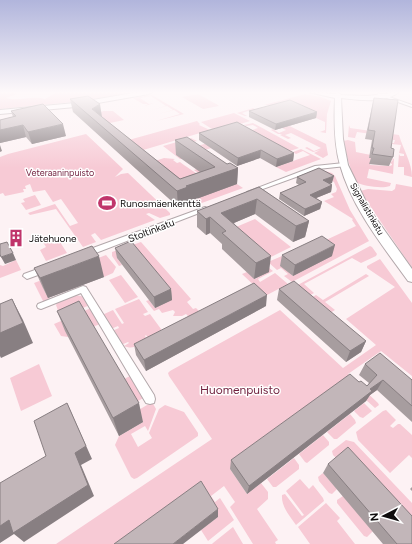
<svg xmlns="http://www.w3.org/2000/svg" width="412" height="544" viewBox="0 0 412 544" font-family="Figtree,sans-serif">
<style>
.green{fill:#f7cad5}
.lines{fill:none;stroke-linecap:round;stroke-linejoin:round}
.street-casing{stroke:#b3a8ab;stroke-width:2}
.secondary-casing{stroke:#b3a8ab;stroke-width:2}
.street{fill:#fff;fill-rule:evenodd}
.secondary{fill:#fff;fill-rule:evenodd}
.wall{fill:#a79d9f}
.shaded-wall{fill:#887f82}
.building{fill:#c2b6b9;stroke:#887f82}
.labels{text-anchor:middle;stroke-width:3;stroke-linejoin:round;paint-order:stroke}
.far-park-label{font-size:9px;fill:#701f3d;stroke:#fff}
.far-street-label{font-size:9px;fill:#100d0e;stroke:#fff}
.poi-label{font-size:10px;fill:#100d0e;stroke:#fff;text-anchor:start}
.street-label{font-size:10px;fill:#100d0e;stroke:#fff}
.near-park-label{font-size:12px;fill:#701f3d;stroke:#fff}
</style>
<rect width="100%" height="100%" fill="#fdf2f4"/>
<path class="green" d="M0,92H14L17,94L6,98C19,102 32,95 45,99L57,92H139L73,102L0,109Z
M198,94L218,105L219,106L203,109L182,97Z
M305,94L321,97L331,101L327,114L326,133L320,132L325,130V122L289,106L264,105Z
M152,95L184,114L156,121L180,114L174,110L158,114L173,110L167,106L151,110L166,106L151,96L140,98L149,104L154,103L145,106L148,104H143L133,98Z
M253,108L326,144L328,155L323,158L314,153L320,150L313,152L305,148L307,147L314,151L321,148L291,133L285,135L291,138L288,139L280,135L282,134H278L271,130L273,129L279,133L286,130L248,111L242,113L247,116H245L237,113Z
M104,111H113L124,120L105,124L93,114Z
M234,113L250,121L230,127L249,131L258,128L253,125L246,126L244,125L253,123L299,148L290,151L257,156L215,147L201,151L208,180L194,170L197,169L183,159H180L163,146L191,138L197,141L189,143L194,147L214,141L215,131L201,122Z
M197,121L200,124L199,125L210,130L140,151L125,141Z
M349,125L350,128L399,135C403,149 412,163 412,177L404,175V167H398L399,154L400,156H404V154L399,153L401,145L383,143H394L395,140H393V137L357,132L355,138L361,139L348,137Z
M86,134L123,169L115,177L121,174L128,173L170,213V215L160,218L149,213L146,214L155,220L101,240L95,233L91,235L96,242L83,247L56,209L30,215L28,213L55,204L70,226L78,223L61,199L53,202L45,190L33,192L30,184L25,186L26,189H23L24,192L5,196L3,193L0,194V157L8,154Z
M348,140L355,142L356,152L371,155L369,157L371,158L370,165L390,166L392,165V164L390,163L393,160L391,158L394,159L393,174L369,169L367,178L391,183L390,186C381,189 364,186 355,182L348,160L343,141Z
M301,149L321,159L286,172L276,167L310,155L303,151L296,154L293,152Z
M164,158L175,159L173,160L177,163L180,162C193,172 221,190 237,184L243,188L199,204L149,163Z
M325,171L332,173L335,176L350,210L369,241L292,282L284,276L288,274L281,268L277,270L268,262L282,256L289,262L281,266L293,276L331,256L326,240L356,226L352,220L353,219L324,201L334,197L331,194L336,192L337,189L334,182L322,175Z
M396,184L412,187V268L360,191L368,189L392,191L395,189Z
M35,195L41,205L26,210L21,203L25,202L23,199Z
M255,219L291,247L265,260L229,230Z
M49,236L54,244L60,242L67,253L46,261L40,250L46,247L41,239Z
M141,242L191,299L187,302L193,309L196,308L199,311L189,317L186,314L182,316H173L175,312L173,310L162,313L159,309L154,311L146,301L149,300L155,308L172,299L117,258L122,265L119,266L112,256V252Z
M370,246L372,247L377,254L376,256L361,263L352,258L304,284L314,293L307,297L294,287Z
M106,255L116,267L113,273L104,277L97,266L43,288L49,299L59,295L60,297L45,301H43L34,283Z
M380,259L412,303V376L381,351L348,374L364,386L362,388L378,403L379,405L375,408L356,391L230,469L247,494L261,483L268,492V499L257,509L278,540L275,542L276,544H253L230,507L235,502L224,486L211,496L215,502L220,498L234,520L208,541L201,530L218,517L127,544H56L212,439L169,376L168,373L170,371L280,310L343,368L376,345L346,319L395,287L367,268V266Z
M16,260L21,270L0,278V265L3,266Z
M264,264L273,271L258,279L260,282L275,273L288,284L267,295L263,294L242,274L247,272L255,279L268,272Z
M366,274L369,276L325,302L335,310L330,313L309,299L316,295L323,300Z
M121,275L138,297L125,303L109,280Z
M76,295L85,297L90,305L63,316H60L56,305L58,301Z
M139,299L148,312L143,314L145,316L150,314L161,329V332L149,340L146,335L145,336L148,341C139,345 133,350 124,346L129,343L128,342L121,345L112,331L119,328L118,326L111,329L102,315L113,310L122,324L124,323L115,309Z
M91,308L100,324L68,337L61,336L54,324Z
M39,364L52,396L21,411L10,378Z
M132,375L145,397L133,404L120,381Z
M152,402L156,409L148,431L145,426L131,434L138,447L152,438L149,433L159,409L165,405L184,412L198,433V436L137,478L134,479L131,477L115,445L119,436L143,422L137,411Z
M364,403L372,411L363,418L360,417L354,411Z
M386,410L396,420L390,426L393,428L398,424H400L412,435V458L409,455L390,473L358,440L356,432L383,411Z
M350,414L355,420L356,423L337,439H334L327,432Z
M323,435L329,442V445L307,463L305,462L299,454Z
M346,440L354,442L412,503V534L333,455L332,451Z
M294,458L299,465V469L276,487H273L267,479Z
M323,473L337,489L332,494L329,493L319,481L318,477Z
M300,479L309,489L313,485L323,498L324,501L296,525C290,516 281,507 282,495L285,494L302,516L304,515L286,491Z
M343,496L373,531L367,537L364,536L337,503V500Z
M326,503L340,518L337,521L355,544H310L298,527Z
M233,527L243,544H212L213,543Z"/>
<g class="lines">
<g class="street-casing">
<path id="street" d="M378,93L412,105V107L378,95Z
M344,163L347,165L346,166L318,169L252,193H248L247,192L315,166Z
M205,207L207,208V210L88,256H85L81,254L82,252Z
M46,266L49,267L50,269L49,271L27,279L23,276L24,274Z
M83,286L86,287L154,395L155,399L154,403L150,404L146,403L81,293L41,309L38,308L37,306L38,304Z"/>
</g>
<g class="secondary-casing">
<path id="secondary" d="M139,92H152L149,94L75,107L0,114V110L75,103Z
M308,92L335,94L338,92L341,95L367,96L399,92C384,104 358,100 341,98L343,139L348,165L370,210L412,269V282L408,281C382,245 352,208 340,165C334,144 334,120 335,98Z"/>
</g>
<use href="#street" class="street"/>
<use href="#secondary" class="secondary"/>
</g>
<path class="wall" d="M374,98L391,148L393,157L389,166L369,164L371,158H369L372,140L365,139Z
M70,99L102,117L180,179L200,172L176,155L175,140L227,164L238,168L237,184L188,202V203L178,207L73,112Z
M11,111L66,136L32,144L26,137L0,143V120L13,117Z
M249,111L317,112L316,118L275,130L249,117Z
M199,133L294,153L293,161L276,167L260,158L237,166L199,140Z
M297,177L332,183L329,184L332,185L331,192L316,198L322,202L320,209L304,216L279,199L280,193L299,185L296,183Z
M259,187L309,221L305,237L293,242L255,214L234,223L269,272L254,279L222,249V244L210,233L206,235L197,227V211Z
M115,248L171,289L172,300L155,308L117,258Z
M282,255L332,256L293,276L280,266Z
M34,268L104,277L48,298L43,288Z
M279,289L366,341L361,352L346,362L277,300Z
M266,306L146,371L136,355L134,344Z
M57,311L143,422L119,436L65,331Z
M365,364L412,380V422L377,390L370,395L366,401L247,494L230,469L231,460L359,382L367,386L369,383L359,375Z
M328,464L412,544H383L323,473Z
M412,487V491L410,489Z"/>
<path class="shaded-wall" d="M100,104L102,117L92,109Z
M317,112L316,118L275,130L276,124Z
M63,124L66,136L32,144L28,132Z
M23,125L26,137L0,143V130Z
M0,145L2,151L0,152Z
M261,150L260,158L237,166L238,158Z
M294,153L293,161L276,167L277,159Z
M238,168L237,184L188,202V203L178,207L177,191L186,186Z
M334,176L332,183L322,187L323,180Z
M332,185L331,192L309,201L310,195Z
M257,199L255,214L222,228L221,213Z
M322,202L320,209L304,216L305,209Z
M210,217V233L206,235V219Z
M309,221L305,237L293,242L296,226Z
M335,245L332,256L293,276L295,265Z
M13,253L16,260L5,264L1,257Z
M99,256L104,277L48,298L40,278Z
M271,256L269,272L254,279L256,263Z
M171,289L172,300L155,308L154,297Z
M267,295L266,306L146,371L144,360Z
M12,299L23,320L33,343L1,358L0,356V333Z
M366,341L361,352L346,362L350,351Z
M383,380L377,390L370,395L366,401L247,494L249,486L370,389Z
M67,403L92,459L81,465L94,496L24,542L14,534L0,543V526L75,453Z
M139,403L143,422L119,436L113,418Z
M218,509V517L183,544H173Z"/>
<path class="building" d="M88,96L100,104L92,109L180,179L215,167L175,140L187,137L227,164L230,163L238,168L186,186L188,187L177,191L70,99Z
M374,98L398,100L391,148L394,149L393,157L372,154L374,148H372L375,131L368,130Z
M290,100L317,112L276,124L249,111Z
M43,104L63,124L28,132L23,125L0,130V120L16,116L11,111Z
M237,122L294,153L277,159L261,150L238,158L199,133Z
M319,168L334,176L323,180L332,185L310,195L322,202L305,209L280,193L306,182L297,177Z
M259,187L309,221L296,226L257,199L221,213L271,256L256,263L222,233L226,231L210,217L206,219L197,211Z
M322,236L335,245L295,265L282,255Z
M131,241L171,289L154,297L115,248Z
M7,242L13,253L1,257L0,254V244Z
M92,246L99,256L40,278L34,268Z
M294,281L366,341L350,351L279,289Z
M254,283L267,295L144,360L134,344Z
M12,299L23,323L0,333V304Z
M79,301L139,403L113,418L57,311Z
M380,353L412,380V406L383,380L370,389L372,391L249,486L231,460L350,374L359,382L361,381L367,386L377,375L365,364Z
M67,403L86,446L75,453L88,485L13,533L9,520L0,526V483L46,456L34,421Z
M348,447L412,516V544H397L328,464Z
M201,481L218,509L173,544H114Z"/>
<linearGradient id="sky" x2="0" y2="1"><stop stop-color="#b1b5dc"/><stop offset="0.55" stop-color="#fef9fa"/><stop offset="1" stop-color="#fef9fa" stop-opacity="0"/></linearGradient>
<rect width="412" height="168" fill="url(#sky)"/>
<defs>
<g id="stadium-bare" transform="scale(1.38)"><path d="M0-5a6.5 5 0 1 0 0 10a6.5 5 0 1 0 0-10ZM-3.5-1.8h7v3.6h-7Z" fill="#c0356b" stroke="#fff" stroke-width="2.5" paint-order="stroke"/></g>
<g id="building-bare" transform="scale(1.38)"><path d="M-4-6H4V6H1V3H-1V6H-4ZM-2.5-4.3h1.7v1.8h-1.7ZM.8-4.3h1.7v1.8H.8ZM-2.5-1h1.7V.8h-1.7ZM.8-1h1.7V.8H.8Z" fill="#c0356b" stroke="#fff" stroke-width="2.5" paint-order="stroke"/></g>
</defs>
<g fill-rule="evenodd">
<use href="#stadium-bare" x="107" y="203"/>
<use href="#building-bare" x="16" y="238"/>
</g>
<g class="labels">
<g class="far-park-label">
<text x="60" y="176">Veteraaninpuisto</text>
</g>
<g class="far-street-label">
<text transform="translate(367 209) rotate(60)" y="3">Signalistinkatu</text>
</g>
<g class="poi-label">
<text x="120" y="207">Runosmäenkenttä</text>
<text x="29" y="242">Jätehuone</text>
</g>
<g class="street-label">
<text transform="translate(151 230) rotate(-21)" y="4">Stoltinkatu</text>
</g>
<g class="near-park-label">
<text x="240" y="394">Huomenpuisto</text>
</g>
</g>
<g transform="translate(384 516) rotate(264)" stroke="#ffffff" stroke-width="3" paint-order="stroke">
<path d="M0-3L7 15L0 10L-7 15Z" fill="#100d0e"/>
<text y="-6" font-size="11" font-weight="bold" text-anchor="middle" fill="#100d0e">N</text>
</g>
</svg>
